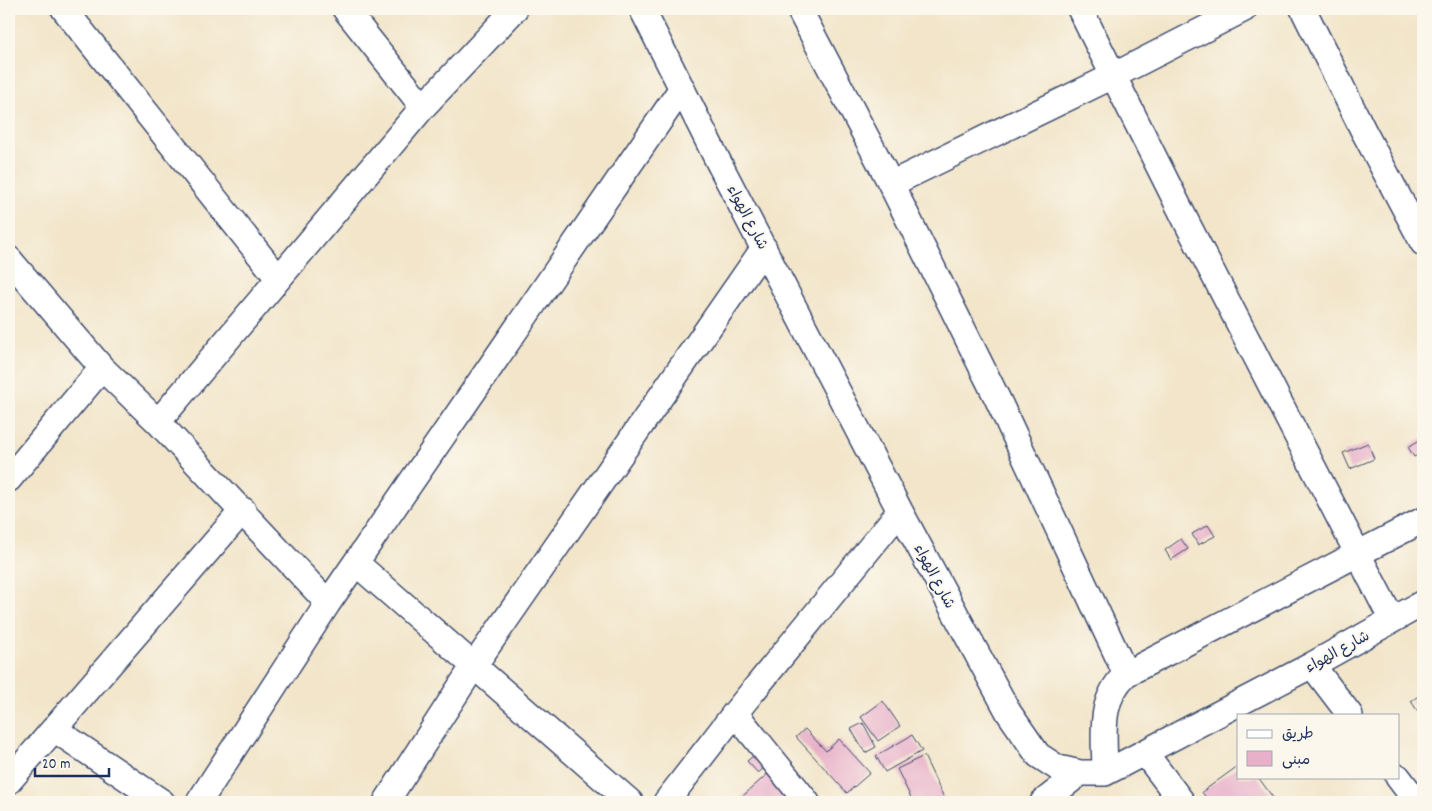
<svg xmlns="http://www.w3.org/2000/svg" width="1432" height="811" viewBox="0 0 1432 811" font-family="Dekko,'Playpen Sans Arabic',sans-serif">
<style>
.building{fill:#e8b1c9}
.lines{fill:none;stroke-linecap:round;stroke-linejoin:round}
.minor-casing{stroke:#3b4a6e;stroke-width:28}
.minor{stroke:#fff;stroke-width:25}
.labels{text-anchor:middle;stroke-width:4;stroke-linejoin:round;paint-order:stroke}
.street-label{font-size:15px;fill:#1b2f5e;stroke:#fbf7ec}
</style>
<rect width="100%" height="100%" fill="#fbf7ec"/>
<filter id="ink" filterUnits="userSpaceOnUse"><feTurbulence type="fractalNoise" baseFrequency=".02" numOctaves="2"/><feDisplacementMap in="SourceGraphic" scale="10" xChannelSelector="R" yChannelSelector="G"/><feConvolveMatrix kernelMatrix="1 2 1 2 8 2 1 2 1" color-interpolation-filters="sRGB"/></filter>
<filter id="wash" filterUnits="userSpaceOnUse"><feTurbulence type="fractalNoise" baseFrequency=".0096" numOctaves="4" result="noise"/><feDisplacementMap in="SourceGraphic" scale="20" xChannelSelector="R" yChannelSelector="G"/><feGaussianBlur stdDeviation="1.12" result="paint"/><feColorMatrix in="noise" values="0 0 0 0 0 0 0 0 0 0 0 0 0 0 0 0 0 1.4 0 .05"/><feComposite in="paint" operator="in"/></filter>
<g filter="url(#wash)">
<rect width="100%" height="100%" fill="#f2e5c9"/>
<g id="blocks">
<path class="building" d="M1423,438V452L1414,457L1408,447Z
M1368,443L1374,459L1350,469L1343,453Z
M1208,525L1215,536L1198,545L1192,534Z
M1181,539L1188,549L1171,560L1165,550Z
M1423,693V713L1420,715L1411,701Z
M883,701L900,726L878,741L861,717Z
M863,723L876,747L865,753L851,729Z
M805,729L826,751L839,739L870,773L847,793L796,737Z
M912,735L922,751L885,772L876,756Z
M759,751L769,764L758,773L747,761Z
M924,756L946,802H913L897,769Z
M1238,766V777H1258L1274,799L1270,802H1209L1202,792Z
M771,771L800,802H736Z"/>
</g>
</g>
<g filter="url(#ink)">
<use href="#blocks" fill-opacity="0" stroke="#3b4a6e" stroke-width="1"/>
<g class="lines">
<g class="minor-casing">
<path id="minor" d="M64,9L278,278
M345,9L423,107
M642,9L718,161L900,511L1009,713L1038,755L1058,768L1080,773H1105L1312,665L1423,603
M799,9L891,184L998,400L1126,674
M1080,9L1188,225L1392,620
M1303,9L1363,130L1423,243
M891,184L1113,76L1244,9
M9,259L102,368L158,422L328,603
M158,422L423,107L515,9
M9,479L102,368
M356,563L630,802
M1312,665L1350,715
M735,713L807,802
M54,729L162,802
M1145,753L1182,802
M1105,773C1105,736 1097,702 1126,674L1423,520
M1398,777L1417,802
M9,781L243,510
M199,802L328,603L682,88
M386,802L473,667L764,248
M666,802L735,713L900,511
M1043,802L1080,773"/>
</g>
<use href="#minor" class="minor"/>
</g>
</g>
<g class="labels">
<g class="street-label">
<text transform="translate(748 217) rotate(62)" y="5">شارع الهواء</text>
<text transform="translate(935 576) rotate(62)" y="5">شارع الهواء</text>
<text transform="translate(1337 651) rotate(-29)" y="5">شارع الهواء</text>
</g>
</g>
<rect width="1432" height="811" fill="none" stroke="#fbf7ec" stroke-width="30"/>
<rect x="1237" y="714" width="162" height="65" fill="#fbf7ec" stroke="#a1a7b3"/>
<rect x="1247" y="730" width="25" height="8" fill="#ffffff" stroke="#a1a7b3"/>
<text x="1282" y="738" font-size="15" fill="#1b2f5e">طريق</text>
<rect x="1247" y="751" width="25" height="15" fill="#e8b1c9" stroke="#a1a7b3"/>
<text x="1282" y="764" font-size="15" fill="#1b2f5e">مبنى</text>
<path d="M35 768v8h74v-8" fill="none" stroke="#1b2f5e" stroke-width="2.5"/>
<text x="42" y="768" font-size="15" fill="#1b2f5e" stroke="#fbf7ec" stroke-width="4" paint-order="stroke">20 m</text>
</svg>
